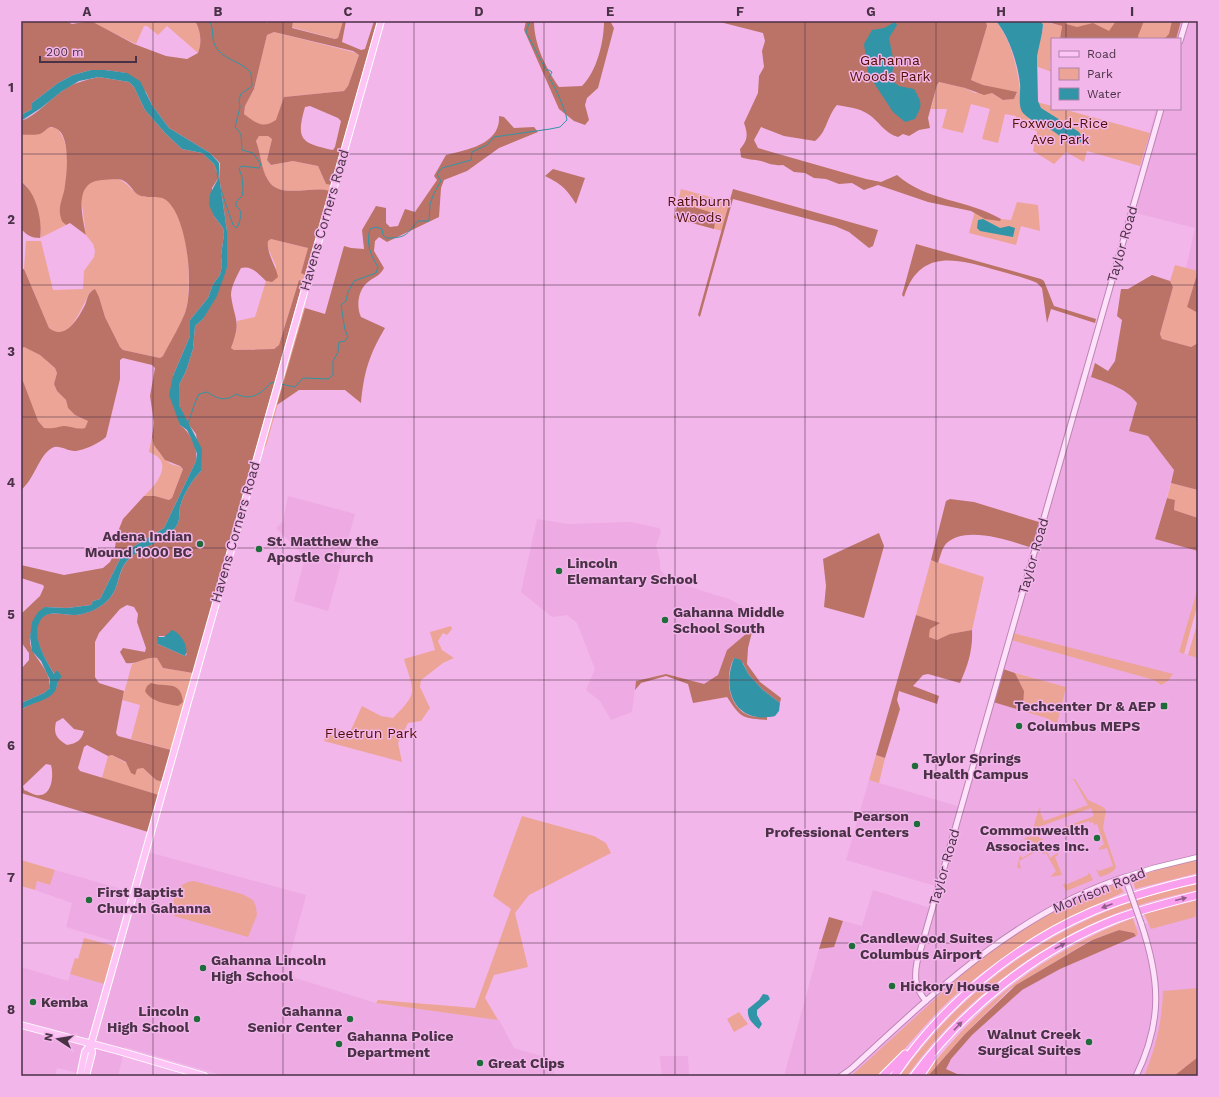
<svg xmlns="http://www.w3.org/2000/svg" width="1219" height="1097" viewBox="0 0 1219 1097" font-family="'Work Sans',sans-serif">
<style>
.built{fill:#edaae3}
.green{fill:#eca496}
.forest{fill:#ba7366;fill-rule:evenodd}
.water{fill:#3295a7}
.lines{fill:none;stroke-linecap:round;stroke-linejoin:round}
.stream{stroke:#3295a7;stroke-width:1}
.tertiary-casing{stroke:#bd84b5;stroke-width:6}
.secondary-casing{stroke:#bd84b5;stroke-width:7}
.primary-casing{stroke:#fff;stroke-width:8}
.motorway-casing{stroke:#fff;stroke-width:9}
.tertiary{stroke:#fff;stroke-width:4.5}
.secondary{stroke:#fee2fa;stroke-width:5}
.primary{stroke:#fcc5f5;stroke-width:6}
.motorway{stroke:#fa9fee;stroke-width:7}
.secondary-bridge-casing{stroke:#bd84b5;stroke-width:7;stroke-linecap:butt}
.secondary-bridge{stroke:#fee2fa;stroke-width:5}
.oneway{fill:#905d89}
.grid{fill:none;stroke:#493146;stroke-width:1;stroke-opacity:0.55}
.poi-dot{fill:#1f6c3b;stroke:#f3b6ea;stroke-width:1.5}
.labels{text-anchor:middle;stroke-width:3;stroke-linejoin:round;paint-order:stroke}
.park-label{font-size:14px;fill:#500e05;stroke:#f3b6ea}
.street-label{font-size:14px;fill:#493146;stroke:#f3b6ea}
.poi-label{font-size:14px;font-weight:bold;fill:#493146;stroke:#f3b6ea;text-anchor:start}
.neatline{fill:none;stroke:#493146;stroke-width:1.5}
.grid-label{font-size:13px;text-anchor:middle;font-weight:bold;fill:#493146}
</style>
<rect width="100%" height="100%" fill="#f3b6ea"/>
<path class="built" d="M1181,21H1198V271L1186,268L1195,228L1128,211L1156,109H1180V39H1176Z
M1081,373L1114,385L1132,397L1137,403L1129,431L1148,436L1174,470L1155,539L1198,551V587L1179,652L1198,658V860L1175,865L1137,876L1133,880L1119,886L1114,885L1048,914L851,1076H784L819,949L834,947L843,921L862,926L873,890L930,908L936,886L846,860L869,780L964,808L993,702L1046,718L1056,724L1065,687L1003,669L1011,640L1154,680L1161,685L1173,675L1013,633L1032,548Z
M288,496L355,514L328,611L294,601L305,557L276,528L283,522Z
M537,519L568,524L630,522L659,528L661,531L656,546L660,561V569L667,577L677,583L729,599L758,615L753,628L727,650L718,675L704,685L666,674L636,681L632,712L611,720L600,701L586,690L595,669L577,623L567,615L552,617L521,592Z
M148,852L306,895L288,963L290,972L295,978L376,1003L499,1020L514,1048L551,1059L555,1076H225L125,1047L118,1076H74L75,1072L57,1068L55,1076H21V967L68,981L70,974L112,986Z
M55,870L132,892L122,928L116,942L66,927L72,903L35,890L37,881L50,885Z
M1198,911V1076H936L1001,1000L1118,931L1188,912Z
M660,1056H688L689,1076H662Z"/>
<path class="green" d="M88,21H195C201,31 202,43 198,53L167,26L158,35L147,26H144L136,44Z
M293,21H343L338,38L336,39L291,27Z
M986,21H996C1013,43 1018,71 1021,98L1052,106V109H1063L1150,133L1140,166L1087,151L1084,162L1066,152L1054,164L1033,151L1037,131L1015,125L1016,116L1005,114L998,143L982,139L990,109L971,104L963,133L942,128L947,109H931L937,85L939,82L965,88L975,93H992L1003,100L1014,99L1017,93L983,85L971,80L987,26Z
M1041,21L1062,26L1060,39H1052L1050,68L1052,72L1038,67C1037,60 1036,54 1038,47C1039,38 1046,30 1041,21Z
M1056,21H1181L1176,39H1062L1066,24Z
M274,32L353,52L359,55L348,86L344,91L284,97L277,120C262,129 256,124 244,114L245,106L254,89L267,35Z
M55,127C70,137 69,172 65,188C62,202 55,213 66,225L40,238L41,231L27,186L21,182V135L42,133L48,128Z
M259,136H268L272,139L267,160L271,165L293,161L318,166L326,184L331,185L330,191C312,185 279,200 268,180C261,169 261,154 256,141Z
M117,179C128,182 130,190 139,195C147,199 158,194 166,199C189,215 193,288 185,313C180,328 170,342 163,356L160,358L123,350L120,347L105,317L99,297L91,291C82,304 70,346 49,328L24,269L26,241H41L53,290L83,289L84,271L94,257L95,251L93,244L86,235L81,197L86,186L95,180Z
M681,189L729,202L722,231L674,218Z
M1017,202L1038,205L1040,231L1021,226L1016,245L969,233L975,211L1001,219L1011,220Z
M271,239L308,248L301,273L305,275L303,281L299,280L279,345L274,349L234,350L231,348L236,334L237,321L255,317L266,281L272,282L276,266L267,246L268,241Z
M1175,265L1198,271L1187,307L1198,313V343L1191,347L1162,339L1160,334L1173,287L1170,281Z
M301,305L305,308L266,446L261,451Z
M24,347L40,355L55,368L57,373L54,384L57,391L66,400L68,408L75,415L88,421L85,428L80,429L69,427L21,477V349Z
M152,437C154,446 163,460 171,464C176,466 179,465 183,469L172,498L170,500L155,496H144C152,489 167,472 161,461C159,456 153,454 149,452Z
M1171,483L1198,490V518L1174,510L1175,500L1167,498Z
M931,560L984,577L972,630L951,634L937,640L929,637L930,629L939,623L916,615Z
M1198,587V603L1184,654L1179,652Z
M1198,621V658L1188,655Z
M451,626L452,629L447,635L443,633L438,641L442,650L454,658L443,663L421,680L420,687L430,708L421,721L408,723L398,743L402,762L324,741L328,727L350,732L362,706L381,716L393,718C419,692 414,693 404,659L435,650L430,632Z
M1013,633L1173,674L1168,681L1161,685L1154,680L1011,640Z
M151,657L157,658L163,668L193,673L171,750L131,739L140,705L122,700L132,664Z
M1015,673L1066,687L1057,724L1046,718L1023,711L1024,691Z
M112,755L137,769L143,768L156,780L163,782L159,795L102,778L108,756Z
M876,755L885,758L879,783L869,780Z
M1071,779H1075L1088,800L1103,807L1106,810L1103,828L1116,867C1114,873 1105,875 1100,877L1096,869L1099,871L1113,866L1107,848L1099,850V848L1104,844L1097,824L1094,825L1093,822L1090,823L1089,821L1066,829L1065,827L1094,816L1091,808L1033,829L1032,832L1039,808L1041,809L1039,810L1044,821L1088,805L1074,780Z
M522,816L594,836L606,843L611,853L529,895L515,913L528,967L494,975L485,998L498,1020L376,1003L378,1000L475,1008L511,909L493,896Z
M1040,833L1038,835L1040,839L1042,838L1050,858L1057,853L1058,855L1055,857L1062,875L1050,877L1056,871L1046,853L1043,854L1042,851L1039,853L1037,851L1019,861L1021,869L1017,867L1020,855L1022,858L1036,850V847L1039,845L1037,843L1034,845V842L1024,839L1021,841L1018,849L1021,850L1018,849C1020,839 1028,835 1037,837V834Z
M21,860L55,870L50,885L37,881L35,890L21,886Z
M1198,860V873L1135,889L1133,880L1137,876L1175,865Z
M1088,873L1090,874L1093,880L1066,891L1063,885L1065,883L1066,885L1088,875Z
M194,881L242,894L253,900L256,907L257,915L248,937L174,916C176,910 174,908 174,903C172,890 182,882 194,881Z
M1198,884V890C1166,897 1135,905 1105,918C1027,951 956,1008 907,1076H900C974,974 1074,909 1198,884Z
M1114,885L1119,886L1124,892C1061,920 1003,952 952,998C926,1022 904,1051 880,1076H851L969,968L1014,934L1048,914Z
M1198,900L1195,917L1151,929L1144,914Z
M1133,918L1138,934L1136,936L1134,933L1119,930L1091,940L1010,989L965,1034L928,1076H924C980,1001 1046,952 1133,918Z
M84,938L111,945L114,948L104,984L70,974L75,958L78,959Z
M1198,988V1057L1174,1076H1144C1156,1048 1162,1021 1163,991Z
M739,1012L748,1024L734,1032L727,1019Z"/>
<path class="forest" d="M21,21H66L72,24L91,21L134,44L166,56L187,59L198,53C202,43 201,31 195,21H263L268,23V21H293L292,28L335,39L338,38L343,21H346L342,42L361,50L365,49L374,21H377L331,185L326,184L318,166L293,161L271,165L267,160L272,139L268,136H259L256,141C261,154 261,169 268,180C279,200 312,185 330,191L305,275L301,273L308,248L271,239L268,241C266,252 276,266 278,277L272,282L266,281C258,274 252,265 241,268C237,276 231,286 231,295C234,320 242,320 231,348L234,350L274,349L279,345L299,280L303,281L193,673L163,668L157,658C146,656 137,665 126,663L120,652L123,648L145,652L146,648L137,622L138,614L134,607L127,605L120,609L99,633L95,642V677L99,683L124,691L116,733L118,736L171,750L163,782L156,780L143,768L137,769L135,775L131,773L126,762L112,755L108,756L87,745L84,747L78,768L80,771L159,795L148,832L21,793V710C38,697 63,701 57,670L55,675C46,660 31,638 39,621C46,608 65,616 76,615C86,614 98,609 106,602C121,589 116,573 128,560C142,545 165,543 177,525C180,520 179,513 180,507C183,495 192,480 201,471L196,434L186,421L179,405V385L186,371L193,349L195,326L203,319L227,268V231L220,183V163L210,153L169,128L152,105L146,92L126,73L105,70H91L73,75L58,83L32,103V109L21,115ZM274,32L353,51L359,55L348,86L344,91L284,97L276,120C262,129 256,123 244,114L245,106L254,89L267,35ZM310,106L338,118L341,121L335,147L333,150C300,143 296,139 305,107ZM159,636H167L187,654L185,656L158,644ZM63,718L74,729L84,731C81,741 77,743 67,745C57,739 53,734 56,722ZM46,764L51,765C54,776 52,798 36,795C32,794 27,791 24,790L23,786Z
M526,21H534C534,45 546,68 559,87L582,86C597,71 604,42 604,21H610L614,28L598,88L587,98L585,105L589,120L585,125L574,121L559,109L524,30Z
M716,21H986L987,26L971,80L983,85L1017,92L1014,99L1003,100L992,93L984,95L965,88L939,82L937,85L928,118L930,128L919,130L909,136L903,134L898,137C884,133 879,121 868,114C859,108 848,107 837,105C827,116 827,132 815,141L784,136L761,127L754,140L758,148L866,179L881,182L897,175C926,201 969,200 1001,219L1000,221L985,219L971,211L928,202L878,185L864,190L852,183L839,184L826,179L814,178L805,173L794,172L783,165C773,166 770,164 761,161C754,159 747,160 741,157L740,149C748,140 748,134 744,123L758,93L759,76L764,67L762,51L765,41L763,33Z
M1044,21H1064L1066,24L1077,27L1093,23L1109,31L1116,21H1144L1138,36L1139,39H1060L1062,26Z
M1172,21H1181L1176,39H1164L1169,34Z
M99,77L129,82L134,87L145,110L165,133L182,149L202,153L214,164L219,177L212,188L214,216L223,228L224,234L221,256L222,265L220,275L213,284L208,298L190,320V336L173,376L180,425C191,433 198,448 196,461L164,528L123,553L100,599L93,601L91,605L67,608L45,607C41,615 30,630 30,638C28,656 51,666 50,688L44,693L21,703V669L29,660V653L21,642V614L40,596L44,587L43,585L21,578V565L64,575L103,568L110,562L114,554L117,534L123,519L144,496H155L169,500L172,498L183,469L180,466L165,460L154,445L152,437L154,423L150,396L155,368L152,365L123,358L120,360V379L106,437C100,443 84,450 76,451C68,452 59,444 52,448C39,455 34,480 21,490V376L38,421L44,428C55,429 56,427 64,426C71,426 77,430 85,428L88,421L75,415L68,408L66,400L57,391L54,384L57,373L55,368L40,355L24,347L21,349V269H24L49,328C65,341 78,319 85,305C88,298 87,293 95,289L99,297L105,317L120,347L123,350L160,358L163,356C170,342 179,328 185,313C194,288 188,217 166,200C158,194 146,200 137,194C133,191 130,184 124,181C119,178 110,180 103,180C73,181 82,215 86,235L70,223L66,225C64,223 61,221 61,218C57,206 64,197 65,185C67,173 71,133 55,128C49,125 47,130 42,133C36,136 28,134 21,135V121C37,115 48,101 62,91C73,83 85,80 99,77Z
M499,116L504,117L514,128L534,127L538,132L499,148L467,171L444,180L441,188L439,217L387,242L379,237L375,241L374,251L384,268C380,276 374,277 368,282C358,290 356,306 361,317L385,328C369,355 364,372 361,403L345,390H299L277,405L305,308L325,314L344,246L351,248L364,249L362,230L376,206L386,208V223L390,227L398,226L405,209L415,212L437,180L434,176L446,155C467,150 501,144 499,116Z
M553,169L585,178L576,204C566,188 561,184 545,176Z
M21,182C36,191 43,221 40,238C31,238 27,235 21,229Z
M733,189L878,230L873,246L869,248L849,232L835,226L733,199L700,317L698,315Z
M678,202L716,214L714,229L674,218Z
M916,244L1041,279L1044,281L1054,306L1096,319L1095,323L1051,309L1047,323L1042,288L1037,283C1023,277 1007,273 992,269C954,258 919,250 904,297L902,295Z
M1198,271V313L1187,307Z
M1152,275L1170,281L1173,287L1160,334L1162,339L1191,347L1198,343V490L1171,483L1174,470L1148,436L1129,431L1137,403C1126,388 1108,383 1091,377L1095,363L1108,371L1115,361L1122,320L1117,316L1121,289H1128Z
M1167,498L1175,500L1174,510L1198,518V551L1155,539Z
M950,499L974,502L1039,522L1032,548C1011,541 963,524 945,545C942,549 940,557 938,563L931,560L946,501Z
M879,533L884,546L864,618L824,607L826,586L823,559Z
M916,615L940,623L930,629L929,637L937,640L950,634L972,630C973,650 968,665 960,683L928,674L923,675L913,686L939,696L937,704L899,691L897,700L900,709L885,758L876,755Z
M753,628L748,648L747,664L760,682L781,698L780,703L763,690L749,675L743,663L734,658C724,677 728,709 751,716C756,717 762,716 767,717V720C741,718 741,718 727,697L693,703L688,684L666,676L641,683L635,690L636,681L666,674L704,684L718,675L727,650Z
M1003,669L1015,673L1024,691L1023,711L993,702Z
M151,683C165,688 181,679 183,702L178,706C167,704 151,702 145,691L147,686Z
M829,917L843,921L834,947L819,949Z
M1119,930L1134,933L1136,936L1060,969L1022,990L972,1035L951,1059L946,1069L957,1074L973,1076H928L965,1034L1016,985L1092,940Z
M1198,1057V1076H1174Z"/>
<path class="water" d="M996,21H1041L1043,25L1042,33L1037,56L1038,101L1041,108L1079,132L1082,137L1081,142L1076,145C1067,145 1061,136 1053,131C1044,125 1032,122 1024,114C1017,108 1021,92 1020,84C1018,64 1009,36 996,21Z
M895,22L897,25L889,38L894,63L891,80L899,86L914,89C922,103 923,104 915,119L905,122L893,112L868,74L864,44L872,30L884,28Z
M91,70H105L127,73L140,81L152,105L169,128L210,153L219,163L220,183L227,231V268L217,296L203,319L195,326L193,349L186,371L179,385V405L202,449L201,471C192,480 183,495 180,507C179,513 180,520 177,525C166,543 142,545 128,560C116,572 121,589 106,602C98,609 87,614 76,615C65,616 47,608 40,621C31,637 46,660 54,674L57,670L62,677C56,681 58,687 55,691C47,702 31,702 21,710V703L44,693L50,688V680L41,661L32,651L30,637L32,622L38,612L45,607L67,608L91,605L93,601L100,599L123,553L164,528L196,461L197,454L191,438L187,430L180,425L169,395L173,376L190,336V320L208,298L213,284L220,275L222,265L221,256L224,234L223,228L214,216L209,205L210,194L219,177L214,164L202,153L182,149L165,133L145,110L134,87L129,82L99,77L79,81L62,91L41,108L21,121V115L32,109V103L58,83L73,75Z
M983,219L1000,228L1009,226L1015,228L1013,237L980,231L977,228L978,220Z
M172,630C181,633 190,648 185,656L158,644L157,637H164Z
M734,658L741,660L749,675L763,690L780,703L779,711L775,716C735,725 721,690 734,658Z
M763,994L768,995L770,999L757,1010V1015L762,1024L759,1029C752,1023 747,1019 748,1009L759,1000Z"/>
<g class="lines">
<path class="stream" d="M209,21C216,30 209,40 218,50C227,61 243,62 251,73L252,86L241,94L239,99L240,107L235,127L241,134L242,150L253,153L261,164L259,168L241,166L239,169L242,177L243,190L242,196L236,202V206C244,211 240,219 238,226L236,228L233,225L221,190
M217,172L218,179
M280,384L295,387L303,378L328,379L333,375V361L338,352L339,342L345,341L348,337L345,330L341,305L346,301L348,292L354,281L376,273L378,267C370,254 366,244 370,229L376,227L382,229L383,235L386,238C408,238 406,234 418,221H429L430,204L434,193L441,181L437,174L442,168L471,160L472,152L487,145L494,137L550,129L560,127L567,120C566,111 555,86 549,78L552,72L549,70H546L526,32L530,21
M188,423C192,413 194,403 199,394L207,392C218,399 225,402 236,394C252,401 260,394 272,382L275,383"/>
<g class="tertiary-casing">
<path id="tertiary" d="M1127,883L1125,877L1153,868L1198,857"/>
</g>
<g class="secondary-casing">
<path id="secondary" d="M1180,41L1186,21
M926,1001C915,988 914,978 917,962L1161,109
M841,1076L851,1069C934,993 1015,913 1125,877
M1136,1076C1163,1021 1160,979 1141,923"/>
</g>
<g class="primary-casing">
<path id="primary" d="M21,1025L119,1051L204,1076
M80,1076L85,1052L91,1044C188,703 284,362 381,21
M86,1076L92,1053L91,1044"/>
</g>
<g class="motorway-casing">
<path id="motorway" d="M883,1076L905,1054
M894,1076C942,1005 1014,945 1093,911C1127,897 1162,887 1198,879
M914,1076C965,1008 1036,950 1116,919C1143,909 1170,902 1198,895
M920,1076L932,1058"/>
</g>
<use href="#tertiary" class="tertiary"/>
<use href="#secondary" class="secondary"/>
<use href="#primary" class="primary"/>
<use href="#motorway" class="motorway"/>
<g class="secondary-bridge-casing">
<path id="secondary-bridge" d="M1127,883L1141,923"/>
</g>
<use href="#secondary-bridge" class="secondary-bridge"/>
</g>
<defs><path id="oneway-solid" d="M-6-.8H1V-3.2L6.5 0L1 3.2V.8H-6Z"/></defs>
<g class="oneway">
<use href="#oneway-solid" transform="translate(1181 899) rotate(-14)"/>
<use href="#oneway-solid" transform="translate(1107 906) rotate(159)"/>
<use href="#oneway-solid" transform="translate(1060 946) rotate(-28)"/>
<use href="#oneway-solid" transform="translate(958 1026) rotate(-46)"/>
</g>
<path class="grid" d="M153,21V1076M283,21V1076M414,21V1076M544,21V1076M675,21V1076M805,21V1076M936,21V1076M1066,21V39M1066,109V1076M21,154H1198M21,285H1198M21,417H1198M21,548H1198M21,680H1198M21,812H1198M21,943H1198"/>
<g class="poi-dot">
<circle cx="200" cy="544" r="4"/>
<circle cx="259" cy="549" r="4"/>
<circle cx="559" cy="571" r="4"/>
<circle cx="665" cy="620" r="4"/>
<rect x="1160" y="702" width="8" height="8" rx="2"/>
<circle cx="1019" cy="726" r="4"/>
<circle cx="915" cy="766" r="4"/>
<circle cx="917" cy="824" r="4"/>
<circle cx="1097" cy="838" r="4"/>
<circle cx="89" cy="900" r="4"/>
<circle cx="852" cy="946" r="4"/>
<circle cx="203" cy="968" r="4"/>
<circle cx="892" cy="986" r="4"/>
<circle cx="33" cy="1002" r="4"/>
<circle cx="197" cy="1019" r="4"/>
<circle cx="350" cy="1019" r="4"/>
<circle cx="1089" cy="1042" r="4"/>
<circle cx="339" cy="1044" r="4"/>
<circle cx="480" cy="1063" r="4"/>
</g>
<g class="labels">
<g class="park-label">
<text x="890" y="65">Gahanna<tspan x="890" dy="16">Woods Park</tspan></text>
<text x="1060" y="128">Foxwood-Rice<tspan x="1060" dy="16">Ave Park</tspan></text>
<text x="699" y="206">Rathburn<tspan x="699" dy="16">Woods</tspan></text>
<text x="371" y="738">Fleetrun Park</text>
</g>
<g class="street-label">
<text transform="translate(324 220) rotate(-74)" y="5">Havens Corners Road</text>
<text transform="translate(1122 244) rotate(-74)" y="5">Taylor Road</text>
<text transform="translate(235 532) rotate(-74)" y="5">Havens Corners Road</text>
<text transform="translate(1033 556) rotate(-74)" y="5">Taylor Road</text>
<text transform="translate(944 867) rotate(-74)" y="5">Taylor Road</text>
<text transform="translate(1099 890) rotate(-22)" y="5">Morrison Road</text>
</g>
<g class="poi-label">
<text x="192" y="541" text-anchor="end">Adena Indian<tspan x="192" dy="16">Mound 1000 BC</tspan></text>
<text x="267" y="546">St. Matthew the<tspan x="267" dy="16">Apostle Church</tspan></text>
<text x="567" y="568">Lincoln<tspan x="567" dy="16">Elemantary School</tspan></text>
<text x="673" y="617">Gahanna Middle<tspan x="673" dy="16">School South</tspan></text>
<text x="1156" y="711" text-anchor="end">Techcenter Dr &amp; AEP</text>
<text x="1027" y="731">Columbus MEPS</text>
<text x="923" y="763">Taylor Springs<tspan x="923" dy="16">Health Campus</tspan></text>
<text x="909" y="821" text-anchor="end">Pearson<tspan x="909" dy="16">Professional Centers</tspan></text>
<text x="1089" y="835" text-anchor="end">Commonwealth<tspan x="1089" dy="16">Associates Inc.</tspan></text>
<text x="97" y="897">First Baptist<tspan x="97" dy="16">Church Gahanna</tspan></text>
<text x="860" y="943">Candlewood Suites<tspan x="860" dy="16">Columbus Airport</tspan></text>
<text x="211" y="965">Gahanna Lincoln<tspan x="211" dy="16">High School</tspan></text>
<text x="900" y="991">Hickory House</text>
<text x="41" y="1007">Kemba</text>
<text x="189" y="1016" text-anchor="end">Lincoln<tspan x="189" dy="16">High School</tspan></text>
<text x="342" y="1016" text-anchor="end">Gahanna<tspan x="342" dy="16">Senior Center</tspan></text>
<text x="1081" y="1039" text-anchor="end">Walnut Creek<tspan x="1081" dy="16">Surgical Suites</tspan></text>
<text x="347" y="1041">Gahanna Police<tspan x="347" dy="16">Department</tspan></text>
<text x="488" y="1068">Great Clips</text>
</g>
</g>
<rect width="1219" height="1097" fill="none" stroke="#f3b6ea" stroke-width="44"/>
<rect x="1051" y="38" width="130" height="72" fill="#f3b6ea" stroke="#af81a8"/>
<rect x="1059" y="51" width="20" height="6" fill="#fcc5f5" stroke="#af81a8"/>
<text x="1087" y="58" font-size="12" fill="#493146">Road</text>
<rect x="1059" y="68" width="20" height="12" fill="#eca496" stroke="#af81a8"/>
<text x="1087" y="78" font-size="12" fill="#493146">Park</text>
<rect x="1059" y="88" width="20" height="12" fill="#3295a7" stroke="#af81a8"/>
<text x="1087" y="98" font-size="12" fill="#493146">Water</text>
<g transform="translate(58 1039) rotate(282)" stroke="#f3b6ea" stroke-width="3" paint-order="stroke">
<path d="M0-3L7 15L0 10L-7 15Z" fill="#493146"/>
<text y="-6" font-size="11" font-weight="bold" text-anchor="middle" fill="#493146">N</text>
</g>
<path d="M40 56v6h96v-6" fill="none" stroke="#493146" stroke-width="2"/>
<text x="46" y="56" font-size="12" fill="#493146" stroke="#f3b6ea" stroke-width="3" paint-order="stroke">200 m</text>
<rect x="22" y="22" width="1175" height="1053" class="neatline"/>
<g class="grid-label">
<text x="87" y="16">A</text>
<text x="218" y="16">B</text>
<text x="348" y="16">C</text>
<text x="479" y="16">D</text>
<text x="610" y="16">E</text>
<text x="740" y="16">F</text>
<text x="871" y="16">G</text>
<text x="1001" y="16">H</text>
<text x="1132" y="16">I</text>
<text x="11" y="92">1</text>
<text x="11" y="224">2</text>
<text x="11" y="356">3</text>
<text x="11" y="487">4</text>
<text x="11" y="619">5</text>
<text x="11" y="750">6</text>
<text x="11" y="882">7</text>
<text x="11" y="1014">8</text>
</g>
</svg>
